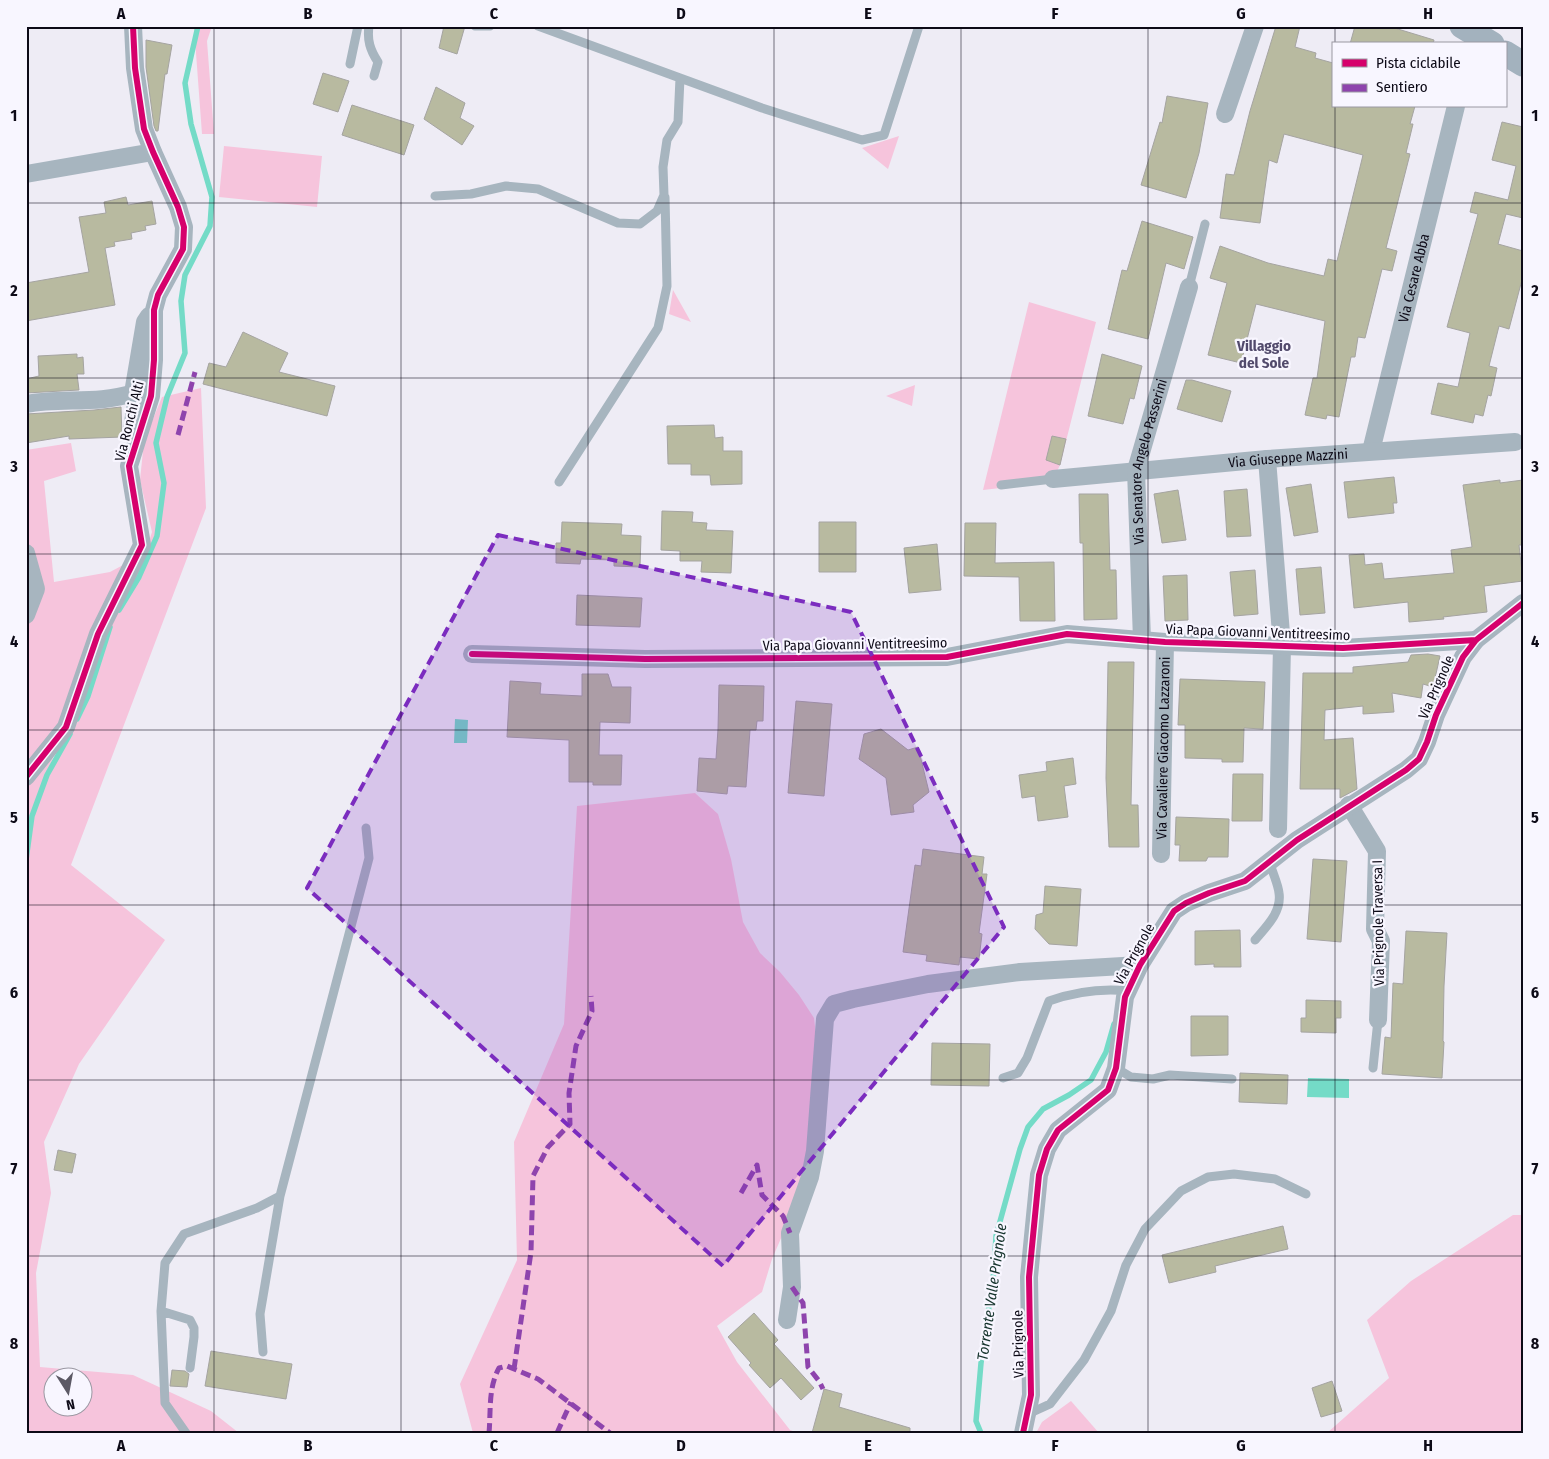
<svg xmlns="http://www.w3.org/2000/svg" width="1549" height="1459" viewBox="0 0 1549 1459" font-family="'Fira Sans Condensed',sans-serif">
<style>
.green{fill:#f6c4dc;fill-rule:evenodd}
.water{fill:#74dbc7}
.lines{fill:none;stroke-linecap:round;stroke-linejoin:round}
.stream{stroke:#74dbc7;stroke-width:5.5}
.building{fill:#b8baa0;stroke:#a5a4a1}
.lane{stroke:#a7b5bf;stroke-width:9}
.street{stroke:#a7b5bf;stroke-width:18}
.secondary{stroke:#a3b2be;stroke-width:25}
.quiet{stroke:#8e44ad;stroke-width:5;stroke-dasharray:10 5;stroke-linecap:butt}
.cycleway-casing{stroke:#f8f6ff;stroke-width:9}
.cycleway{stroke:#d6006c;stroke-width:6}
.marked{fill:#7b2cbf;fill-opacity:0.2;stroke:#7b2cbf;stroke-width:4;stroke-dasharray:10 6;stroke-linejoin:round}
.grid{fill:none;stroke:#0d0a17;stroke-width:1;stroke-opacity:0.55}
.labels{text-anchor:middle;stroke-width:4.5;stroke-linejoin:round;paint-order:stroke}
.street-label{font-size:14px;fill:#0d0a17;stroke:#f8f6ff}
.neighbourhood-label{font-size:15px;font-weight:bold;fill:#524a6c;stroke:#f8f6ff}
.water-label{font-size:15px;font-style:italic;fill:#16342d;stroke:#f8f6ff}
.neatline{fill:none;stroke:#0d0a17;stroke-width:2}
.grid-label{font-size:16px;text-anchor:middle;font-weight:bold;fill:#0d0a17}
</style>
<rect width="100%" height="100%" fill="#eeecf5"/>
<path class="green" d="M194,26H212L207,41L214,134H202Z
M899,136L888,169L862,148Z
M224,146L322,156L317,207L219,197Z
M673,290L691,322L669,314Z
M1029,302L1096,322L1060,465L1052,482L983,490Z
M915,385L912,406L886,396Z
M201,388L206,508L71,865L165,940L79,1064L44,1142L51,1193L36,1273L40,1367L133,1375L211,1411L239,1433H26V783L59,740L48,772L77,723L94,683L104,633L147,548L152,532L140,480L144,441L162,397ZM52,1376H82V1406H52Z
M71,443L76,471L44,481L54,582L110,572L125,564L64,727L26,772V628L36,603L31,556L26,538V450Z
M695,793L718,814L731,859L743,922L760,953L780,972L799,995L814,1018L817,1044L807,1169L792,1213L772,1259L762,1292L717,1326L737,1362L790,1430L798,1433H473L460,1384L517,1260L514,1142L564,1024L577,806Z
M1513,1215H1523V1433H1327L1389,1378L1367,1320L1411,1281Z
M1071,1401L1099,1433H1036L1042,1422Z"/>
<path class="water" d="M455,719L468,720L467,743H454Z
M1308,1078L1349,1079V1098L1307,1097Z"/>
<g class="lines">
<path class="stream" d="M119,610L139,577L157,536L164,483L156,443L167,397L185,353L181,301L185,275L210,226L212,197L191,124L185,83L198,26
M77,719L88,696L110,627
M26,860L32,816L47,775L70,734
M981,1433L976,1421L981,1363L994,1271L996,1236L1020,1149L1028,1127L1043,1109L1069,1095L1091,1080L1106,1052L1114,1024"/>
</g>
<path class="building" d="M444,26H465L457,54L439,48Z
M1276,26H1300L1295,47L1316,53L1315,58L1333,63V106H1415L1410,124H1413L1406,153L1410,154L1386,248L1397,251L1392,271L1382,269L1365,338L1358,337L1355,357H1351L1339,417L1327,415L1326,419L1305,415L1313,378H1317L1325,321L1256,304L1241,363L1208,355L1227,283L1210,278L1220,246L1268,263L1324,276L1328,259L1337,261L1363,155L1284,134L1277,163L1269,160L1260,223L1220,218L1226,174L1234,175L1250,111Z
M1355,26H1388L1434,40L1433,44H1350Z
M146,40L172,45L167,74H165L158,131H156L154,126L146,67Z
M323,73L349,81L338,112L313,104Z
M436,87L465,103L460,118L474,126L462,145L424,119Z
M1167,96L1208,103L1199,153L1186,198L1141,185L1160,122L1162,123Z
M352,105L414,125L404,155L342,135Z
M1502,122L1523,127V218L1506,214L1498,244L1523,251V276L1509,329L1499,326L1489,366L1497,368L1491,396L1488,395L1483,416L1475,414L1473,423L1431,414L1438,383L1458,387L1470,333L1447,327L1478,214L1470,212L1475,192L1508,200L1516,166L1492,160Z
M126,197L128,205L152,201L156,224L145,226L146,230L131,233L132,239L114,242L115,246L105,248L115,305L26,321V283L89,272L79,217L106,213L104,202Z
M1142,221L1193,237L1184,269L1166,263L1148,339L1108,329L1122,270L1127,271Z
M243,332L288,353L279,372L335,386L327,416L203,384L209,363L226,367Z
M77,354V358L83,357L84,374H77L79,390L26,393V379L39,376L38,356Z
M1102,354L1142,366L1134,399L1130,398L1123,424L1088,416Z
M1186,380H1192L1231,391L1222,422L1177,409Z
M121,407L122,437L69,439V436L26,443V414L94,410Z
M714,425L715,438L723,437V451H742V484L711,485L710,475H691V464H668L667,426Z
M1052,436L1066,439L1060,465L1046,460Z
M1394,477L1397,503H1393L1394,513L1348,518L1344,482Z
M1500,480V483L1523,480V545H1519L1523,581L1484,586L1487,612L1443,617L1444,619L1409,622L1408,602L1354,608L1349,555L1364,554L1365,565L1382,563L1384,579L1454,573L1451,550L1472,547L1463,485Z
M1311,484L1318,532L1294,536L1286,488Z
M1247,489L1251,536L1227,537L1224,491Z
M1178,490L1186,540L1162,543L1154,494Z
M1079,494H1108L1110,570H1116L1117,619L1084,620L1083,543H1080Z
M662,511L693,512L692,522L707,523L706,530L733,531L731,573L701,572L702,561H680V551L661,550Z
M562,522L622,524L621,535L641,536L640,567L614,566V560L581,559L580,564L556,563V543H561Z
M819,522H856V572H819Z
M965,523H996L995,563L1054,562L1055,621H1020L1019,577L964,576Z
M937,544L941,590L909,593L904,548Z
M1321,567L1325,613L1300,615L1296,569Z
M1255,570L1258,614L1234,616L1230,572Z
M1187,575L1188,620L1165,621L1163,576Z
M577,595L642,598L640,627L576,625Z
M1428,654L1440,656L1433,687L1423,684L1421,698L1392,693L1394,712L1363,714V706L1325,710L1324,740L1353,738L1357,789L1340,798V789H1300L1303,673H1353V667L1408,662L1411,655Z
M1108,662H1134L1131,805H1138L1139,847H1109L1106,778Z
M582,674H608L612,687H631L630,723L600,722L599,755H622L621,785H593V782H569V740L507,737L510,681L541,683L540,694L582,696Z
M1180,679L1265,682L1263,729L1244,728L1243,762H1222V759L1185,758V725H1178Z
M719,685L764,686L763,721H757L756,730H750L746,787L728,786L727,794L697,791L699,758L716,759L718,729Z
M796,701L832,704L824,796L788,793Z
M881,729L908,750L918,747L929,792L913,805L914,812L891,815L886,778L859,759L864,734Z
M1073,758L1076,784L1064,786L1068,817L1038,821L1035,796L1022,798L1019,775L1047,771L1046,762Z
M1233,774H1263L1262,821H1232Z
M1176,817L1229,819L1228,857H1208L1206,861H1179L1180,845H1175Z
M923,849L984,857L982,874H987L979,933L982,934L979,959L960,957L959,965L926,961L927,955L903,952L915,865L921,866Z
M1313,859L1347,861L1341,942L1307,939Z
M1045,886L1081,889L1077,946L1049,944L1035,929L1036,915L1043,913Z
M1240,930L1241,967H1214V964L1195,965V931Z
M1406,931L1447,933L1444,986L1443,1041L1444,1042L1442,1078L1382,1074L1385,1037L1391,1038L1393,983L1403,984Z
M1306,1000L1341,1001V1018H1336V1033L1301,1032V1018H1306Z
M1191,1016H1228V1055L1191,1056Z
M932,1043L990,1044L989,1086L931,1085Z
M1240,1073L1288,1075L1287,1104L1239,1102Z
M58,1150L76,1154L72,1173L54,1170Z
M1283,1226L1288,1249L1215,1266L1216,1272L1169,1283L1162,1255Z
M754,1313L778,1340L774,1344L814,1388L801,1400L781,1378L770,1388L749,1365L751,1363L728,1337Z
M211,1351L292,1364L286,1399L205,1386Z
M172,1370L185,1371L189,1374L187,1387L170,1386Z
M1332,1381L1342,1411L1321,1417L1312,1388Z
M824,1389L842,1394L839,1407L910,1428V1433H812Z"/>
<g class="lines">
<path class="lane" d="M369,26C367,40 370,50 378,62L374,76
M475,26H490
M538,26L762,108L862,140L884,135L919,26
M350,64L358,26
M435,196L471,194L506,186L538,189L618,223L640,224L657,211L664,195L663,167L667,140L678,122L680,78
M1189,287L1205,224
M127,432L133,393
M559,482L658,328L667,286L665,197
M1001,485L1053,479
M1255,940C1266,927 1282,912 1279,893C1278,883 1272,872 1270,863
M1116,1068L1131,1077L1153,1079L1170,1075L1232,1079
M1373,1068L1378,1020
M1003,1078L1018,1073L1027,1058L1049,1001C1075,992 1100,988 1128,991
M161,1311L190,1320L194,1328V1337L190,1368
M263,1352L260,1314L280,1196L369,858L366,828
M1028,1414L1050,1404L1084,1360L1111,1311L1126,1265L1145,1229L1181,1191L1208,1177L1234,1174L1275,1179L1306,1194
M186,1433L165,1403L161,1311L165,1263L184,1234L257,1208L280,1196"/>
<g class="street">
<path d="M1225,114L1255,26"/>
<path d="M26,174L153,152"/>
<path d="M26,404C62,397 97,405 133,393L145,322L149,316"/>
<path id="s1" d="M1371,451L1456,106"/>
<path d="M1267,459L1282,646L1278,829"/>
<path id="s2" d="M1053,479L1267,459L1515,442"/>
<path d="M26,553L36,589L26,615"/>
<path id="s3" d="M1142,640L1136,470L1189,287"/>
<path d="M472,654L645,659L947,657L1067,634L1165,642L1343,648L1476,640"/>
<path d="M26,777L66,727L98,634L142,545L129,466L151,396L154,360V310L158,295L183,249L184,227L178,207L153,152L144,129L135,68L133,26"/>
<path d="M1349,805L1377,851L1375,929L1381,941L1378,1020"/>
<path id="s4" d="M1161,854L1165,642"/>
<path d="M787,1320L792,1287L790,1233L810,1177L815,1151L825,1019L834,1004L853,999L928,984L1020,972L1140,965"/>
<path d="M1023,1433L1031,1395L1029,1277L1039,1175L1047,1149L1058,1130L1108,1090L1116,1068L1125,997L1140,965L1174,911L1186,903L1209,893L1245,881L1297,840L1406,770L1419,759L1427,742L1436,715L1463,657L1476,640L1523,603"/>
</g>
<path class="secondary" d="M1462,26L1492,44
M1505,53L1523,64"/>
<path class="quiet" d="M178,435L195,372
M741,1193L757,1165L762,1195L783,1216L790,1233
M792,1287L803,1303L808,1367L819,1381L823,1389
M514,1369L531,1252L533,1176L548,1147L570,1124L569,1093L576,1046L592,1011L591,996
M489,1433C491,1411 488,1388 499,1368L507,1366L538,1379L610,1433
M557,1433L571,1402"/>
<g class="cycleway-casing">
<path id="cycleway" d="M472,654L645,659L947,657L1067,634L1165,642L1343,648L1476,640
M26,777L66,727L98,634L142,545L129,466L151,396L154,360V310L158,295L183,249L184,227L178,207L153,152L144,129L135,68L133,26
M1023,1433L1031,1395L1029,1277L1039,1175L1047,1149L1058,1130L1108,1090L1116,1068L1125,997L1140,965L1174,911L1186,903L1209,893L1245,881L1297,840L1406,770L1419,759L1427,742L1436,715L1463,657L1476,640L1523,603"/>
</g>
<use href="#cycleway" class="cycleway"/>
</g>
<path class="marked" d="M498,535L851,612L1004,927L723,1266L307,888Z"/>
<path class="grid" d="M214,26V1433M401,26V1433M588,26V1433M774,26V1433M961,26V1433M1148,26V1433M1335,26V44M1335,106V1433M26,203H1523M26,378H1523M26,554H1523M26,730H1523M26,905H1523M26,1080H1523M26,1256H1523"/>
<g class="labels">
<g class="street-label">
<text dy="5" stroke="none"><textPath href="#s1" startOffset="178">Via Cesare Abba</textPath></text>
<text transform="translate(129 421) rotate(-76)" y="5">Via Ronchi Alti</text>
<text dy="5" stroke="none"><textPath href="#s2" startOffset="236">Via Giuseppe Mazzini</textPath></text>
<text dy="5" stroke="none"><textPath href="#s3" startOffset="180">Via Senatore Angelo Passerini</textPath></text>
<text transform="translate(1258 632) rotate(2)" y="5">Via Papa Giovanni Ventitreesimo</text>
<text transform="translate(855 644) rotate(-1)" y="5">Via Papa Giovanni Ventitreesimo</text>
<text transform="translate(1436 687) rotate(-66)" y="5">Via Prignole</text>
<text dy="5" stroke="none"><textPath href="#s4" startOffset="106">Via Cavaliere Giacomo Lazzaroni</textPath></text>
<text transform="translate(1378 923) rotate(-91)" y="5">Via Prignole Traversa I</text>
<text transform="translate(1134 954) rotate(-61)" y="5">Via Prignole</text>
<text transform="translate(1018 1344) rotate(-91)" y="5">Via Prignole</text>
</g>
<g class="neighbourhood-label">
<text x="1264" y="351">Villaggio<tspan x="1264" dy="17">del Sole</tspan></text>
</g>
<g class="water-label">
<text transform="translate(992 1292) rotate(-82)" y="5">Torrente Valle Prignole</text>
</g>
</g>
<rect width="1549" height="1459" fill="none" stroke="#f8f6ff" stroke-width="55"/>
<rect x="1332" y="42" width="175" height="65" fill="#f8f6ff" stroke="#9a98a2"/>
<rect x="1342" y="59" width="25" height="8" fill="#d6006c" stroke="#9a98a2"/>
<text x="1376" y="68" font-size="15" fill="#0d0a17">Pista ciclabile</text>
<rect x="1342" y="84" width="25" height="8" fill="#8e44ad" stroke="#9a98a2"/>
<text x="1376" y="92" font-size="15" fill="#0d0a17">Sentiero</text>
<g transform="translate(68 1392) rotate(169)"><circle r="24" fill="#f8f6ff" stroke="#9a98a2"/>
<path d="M0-4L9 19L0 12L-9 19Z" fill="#5c5965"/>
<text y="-8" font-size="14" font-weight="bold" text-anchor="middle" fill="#0d0a17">N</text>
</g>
<rect x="28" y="28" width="1494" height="1404" class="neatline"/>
<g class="grid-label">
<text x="121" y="19">A</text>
<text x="308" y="19">B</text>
<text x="494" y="19">C</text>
<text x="681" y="19">D</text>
<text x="868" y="19">E</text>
<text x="1055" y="19">F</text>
<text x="1241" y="19">G</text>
<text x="1428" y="19">H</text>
<text x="14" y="121">1</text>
<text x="1535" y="121">1</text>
<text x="14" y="296">2</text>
<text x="1535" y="296">2</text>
<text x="14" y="472">3</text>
<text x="1535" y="472">3</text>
<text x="14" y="647">4</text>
<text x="1535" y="647">4</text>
<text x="14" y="823">5</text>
<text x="1535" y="823">5</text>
<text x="14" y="998">6</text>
<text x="1535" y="998">6</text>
<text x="14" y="1174">7</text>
<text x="1535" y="1174">7</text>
<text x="14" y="1349">8</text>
<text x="1535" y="1349">8</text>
<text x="121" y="1451">A</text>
<text x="308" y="1451">B</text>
<text x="494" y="1451">C</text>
<text x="681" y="1451">D</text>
<text x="868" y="1451">E</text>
<text x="1055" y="1451">F</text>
<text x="1241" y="1451">G</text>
<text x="1428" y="1451">H</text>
</g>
</svg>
